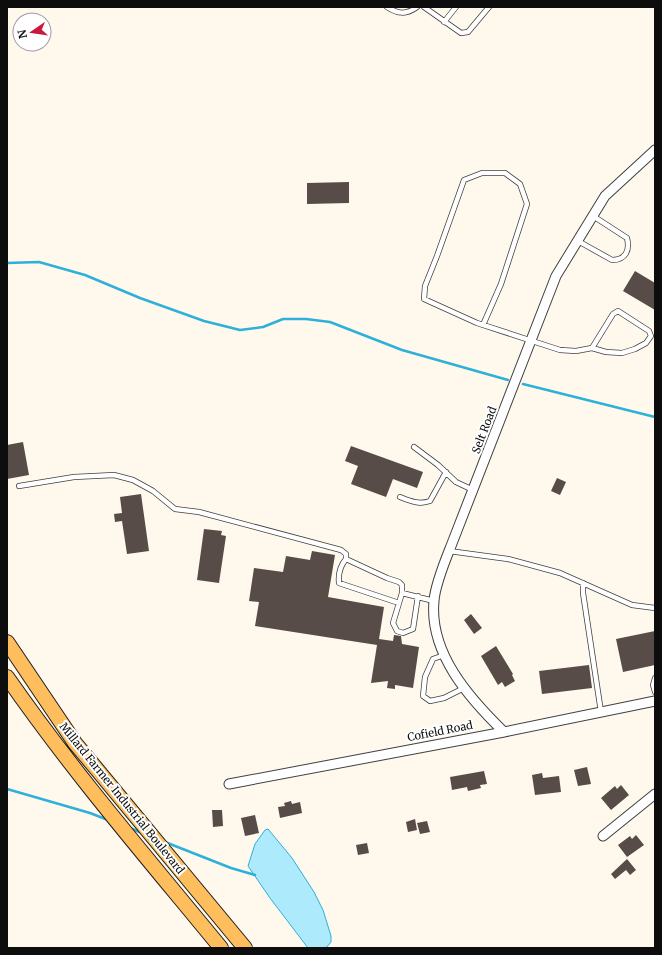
<svg xmlns="http://www.w3.org/2000/svg" width="662" height="955" viewBox="0 0 662 955" font-family="Merriweather,serif">
<style>
.water{fill:#aceafc;stroke:#2db0d9}
.lines{fill:none;stroke-linecap:round;stroke-linejoin:round}
.stream{stroke:#2db0d9;stroke-width:2.5}
.building{fill:#574c48}
.lane-casing{stroke:#404040;stroke-width:6}
.street-casing{stroke:#404040;stroke-width:11}
.primary-casing{stroke:#1e1e1e;stroke-width:16}
.lane{stroke:#fff;stroke-width:4.5}
.street{stroke:#fff;stroke-width:9}
.primary{stroke:#ffbe5d;stroke-width:14}
.labels{text-anchor:middle;stroke-width:4;stroke-linejoin:round;paint-order:stroke}
.street-label{font-size:11px;fill:#0d0d0d;stroke:#fff}
</style>
<rect width="100%" height="100%" fill="#fff9ed"/>
<path class="water" d="M268,829L292,858L314,892L323,910L331,936V942L326,948H308L270,898L248,866L255,844L265,830Z"/>
<g class="lines">
<path class="stream" d="M7,263L39,262L85,275L140,298L204,321L240,330L263,327L283,319H306L330,322L402,350L508,380
M523,384L655,417
M7,789L90,813L108,820
M130,828L142,833
M165,842L231,868L255,875"/>
</g>
<path class="building" d="M349,182V203L307,204V183Z
M635,271L655,283V310L623,291Z
M23,442L29,475L7,479V445Z
M351,446L423,472L417,488L393,479L386,497L351,484L358,466L345,461Z
M557,478L566,482L560,495L551,491Z
M141,494L149,551L127,554L122,521L115,522L114,514L122,513L120,497Z
M204,529L222,531L221,535L226,536L219,583L197,580Z
M312,551L335,555L328,597L384,607L379,639L393,641L394,635L401,636L402,644L419,647L413,688L395,685V689L387,688L388,681L371,683L377,645L255,626L259,602L249,601L254,568L283,572L286,556L310,560Z
M471,614L482,628L474,634L464,620Z
M655,631V665L623,672L616,639Z
M496,646L513,674L512,675L515,681L505,687L502,682L498,685L481,656Z
M589,665L592,688L542,694L539,671Z
M587,767L591,784L578,786L574,770Z
M484,771L487,784L480,785L481,788L468,791L467,787L452,790L450,777Z
M542,773L543,778L559,776L561,792L535,795L532,775Z
M621,785L629,795L611,810L601,798L615,786L617,789Z
M291,801L292,804L300,802L302,813L280,818L278,807L285,806L284,803Z
M212,810H222L223,826L213,827Z
M255,815L259,833L245,836L241,818Z
M415,819L417,830L408,832L406,822Z
M427,821L430,832L420,834L417,823Z
M636,835L644,845L627,857L618,845L630,836L632,839Z
M367,843L369,853L358,855L356,845Z
M627,859L636,870L630,875L626,870L615,879L611,874Z"/>
<g class="lines">
<g class="lane-casing">
<path id="lane" d="M387,7C398,14 406,15 417,7
M424,7L461,33L468,32L489,7
M444,22L456,7
M578,241L612,260C626,260 630,250 627,238L593,216
M483,325L501,284L527,204L520,184L505,173H482L464,180L437,256L425,286L424,299L477,323L560,350L576,351L592,348L606,352L622,353L635,349L646,343L651,336L649,331L618,311L613,314L592,348
M414,447L438,465L456,482L473,490
M19,486L74,477L114,475L133,480L153,491L175,509L199,512L341,550L346,554V559C340,566 338,573 339,583L399,603
M400,497C410,501 419,505 430,501L446,472
M449,551L508,559L560,573L632,605L655,608
M346,559L387,578L399,582L402,585V593L393,623L397,631L403,633L413,629L418,596
M583,583V593L601,712
M402,593L434,601
M444,655L433,659L425,677L423,696L430,701L444,698L464,688
M655,678L653,685L655,692"/>
</g>
<g class="street-casing">
<path id="street" d="M504,732C469,698 429,653 434,601C435,585 445,561 451,546L556,276L605,196L655,150
M229,784L504,732L655,701
M603,836L655,794"/>
</g>
<g class="primary-casing">
<path id="primary" d="M7,642L75,743L245,948
M7,677C73,772 148,859 221,948"/>
</g>
<use href="#lane" class="lane"/>
<use href="#street" class="street"/>
<use href="#primary" class="primary"/>
</g>
<g class="labels">
<g class="street-label">
<text transform="translate(484 430) rotate(-69)" y="4">Selt Road</text>
<text transform="translate(440 731) rotate(-11)" y="4">Cofield Road</text>
<text transform="translate(122 798) rotate(51)" y="4">Millard Farmer Industrial Boulevard</text>
</g>
</g>
<rect width="662" height="955" fill="none" stroke="#0d0d0d" stroke-width="16"/>
<g transform="translate(32 32) rotate(257)"><circle r="19" fill="#ffffff" stroke="#9e9e9e"/>
<path d="M0-3L7 15L0 10L-7 15Z" fill="#c9193d"/>
<text y="-6" font-size="11" font-weight="bold" text-anchor="middle" fill="#0d0d0d">N</text>
</g>
</svg>
